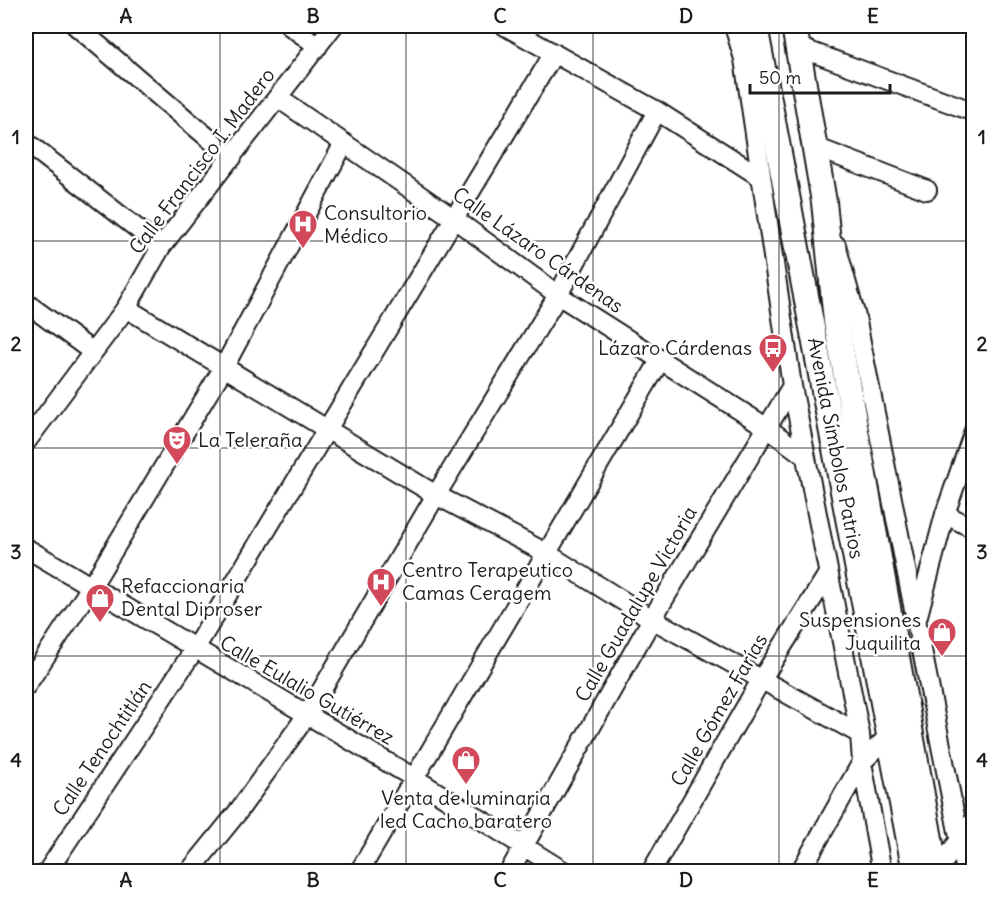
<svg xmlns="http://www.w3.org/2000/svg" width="999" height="897" viewBox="0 0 999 897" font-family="Delius,sans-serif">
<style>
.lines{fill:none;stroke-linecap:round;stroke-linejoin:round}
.minor-casing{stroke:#1c1c1c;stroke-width:22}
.major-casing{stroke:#1c1c1c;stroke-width:28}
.minor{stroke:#fff;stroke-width:18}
.major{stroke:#fff;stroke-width:24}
.grid{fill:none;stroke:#1c1c1c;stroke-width:1.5;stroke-opacity:0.55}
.labels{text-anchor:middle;stroke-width:5;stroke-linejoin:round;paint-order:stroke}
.street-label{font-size:20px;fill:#1c1c1c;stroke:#fff}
.poi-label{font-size:20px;fill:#1c1c1c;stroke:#fff;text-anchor:start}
.neatline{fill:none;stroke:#1c1c1c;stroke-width:2}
.grid-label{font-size:20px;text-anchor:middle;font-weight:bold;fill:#1c1c1c}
</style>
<rect width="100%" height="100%" fill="#fff"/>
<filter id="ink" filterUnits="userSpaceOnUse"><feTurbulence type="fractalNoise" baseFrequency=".0167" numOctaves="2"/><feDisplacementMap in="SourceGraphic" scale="12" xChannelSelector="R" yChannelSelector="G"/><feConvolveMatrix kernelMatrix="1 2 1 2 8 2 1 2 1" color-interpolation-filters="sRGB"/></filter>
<g filter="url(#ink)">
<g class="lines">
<g class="minor-casing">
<path id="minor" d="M76,26L232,158
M290,26L318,46
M505,26L657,111L759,176
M734,26L744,59L792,386L860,734L862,762L882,872
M798,47L966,109
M278,98L453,218L558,295L766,427L805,456
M26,142L161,247
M815,147L927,190
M836,245L856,317L966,872
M26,303L93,352
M126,308L436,495L546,553L652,619L860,734
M26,442L126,308L161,247L333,26
M945,514L974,529
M26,548L414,778L565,872
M917,619L945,514L974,431
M26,686L91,587L224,367L344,143
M47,872L194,650L554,53
M189,872L237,813L307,715L436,495L558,295L657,111
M359,872L661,359
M509,872L652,619L792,386
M651,872L761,680L828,574
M800,872L862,762L890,735
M936,872L974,821"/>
</g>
<g class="major-casing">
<path id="major" d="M755,26L915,872
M794,26L824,202L836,321L936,872"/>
</g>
<use href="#minor" class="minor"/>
<use href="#major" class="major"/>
</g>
</g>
<path class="grid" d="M220,26V872M406,26V872M593,26V872M779,26V872M26,241H974M26,448H974M26,656H974"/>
<defs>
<g id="hospital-pin" transform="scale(1.5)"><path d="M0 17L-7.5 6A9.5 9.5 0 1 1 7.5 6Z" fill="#d1495b" stroke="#fff"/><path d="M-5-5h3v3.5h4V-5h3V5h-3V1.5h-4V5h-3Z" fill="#fff"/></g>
<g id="bus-pin" transform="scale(1.5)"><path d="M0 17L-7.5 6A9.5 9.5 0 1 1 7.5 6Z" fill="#d1495b" stroke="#fff"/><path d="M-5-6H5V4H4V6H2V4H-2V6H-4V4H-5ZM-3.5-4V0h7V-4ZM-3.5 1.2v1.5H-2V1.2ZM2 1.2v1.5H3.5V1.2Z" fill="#fff"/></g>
<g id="theatre-pin" transform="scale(1.5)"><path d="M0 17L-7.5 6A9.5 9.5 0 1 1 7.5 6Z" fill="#d1495b" stroke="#fff"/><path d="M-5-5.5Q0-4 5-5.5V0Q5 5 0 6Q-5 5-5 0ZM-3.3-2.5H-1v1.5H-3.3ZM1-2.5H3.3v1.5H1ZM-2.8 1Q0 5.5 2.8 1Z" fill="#fff"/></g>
<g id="shop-pin" transform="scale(1.5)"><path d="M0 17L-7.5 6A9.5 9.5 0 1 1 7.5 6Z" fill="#d1495b" stroke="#fff"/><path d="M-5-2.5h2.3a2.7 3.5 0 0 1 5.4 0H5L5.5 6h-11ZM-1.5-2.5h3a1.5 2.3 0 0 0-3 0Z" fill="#fff"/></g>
</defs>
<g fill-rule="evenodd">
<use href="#hospital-pin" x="303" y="224"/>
<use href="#bus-pin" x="773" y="348"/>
<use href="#theatre-pin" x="177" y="440"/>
<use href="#hospital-pin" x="381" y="582"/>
<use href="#shop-pin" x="100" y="598"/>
<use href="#shop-pin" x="942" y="632"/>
<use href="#shop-pin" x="466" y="760"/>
</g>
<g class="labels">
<g class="street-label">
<text transform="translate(202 161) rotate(-53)" y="7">Calle Francisco I. Madero</text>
<text transform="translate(538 250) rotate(35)" y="7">Calle Lázaro Cárdenas</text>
<text transform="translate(836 448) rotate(79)" y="7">Avenida Símbolos Patrios</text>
<text transform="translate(636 604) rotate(-60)" y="7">Calle Guadalupe Victoria</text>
<text transform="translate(307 690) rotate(30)" y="7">Calle Eulalio Gutiérrez</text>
<text transform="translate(719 710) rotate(-60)" y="7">Calle Gómez Farías</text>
<text transform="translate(102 748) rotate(-56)" y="7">Calle Tenochtitlán</text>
</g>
<g class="poi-label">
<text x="324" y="220">Consultorio<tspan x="324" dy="23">Médico</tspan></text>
<text x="752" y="355" text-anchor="end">Lázaro Cárdenas</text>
<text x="198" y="447">La Teleraña</text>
<text x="402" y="577">Centro Terapeutico<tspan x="402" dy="23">Camas Ceragem</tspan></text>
<text x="121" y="593">Refaccionaria<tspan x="121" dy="23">Dental Diproser</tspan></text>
<text x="921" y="627" text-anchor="end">Suspensiones<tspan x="921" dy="23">Juquilita</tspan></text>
<text x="466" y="805" text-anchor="middle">Venta de luminaria<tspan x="466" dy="23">led Cacho baratero</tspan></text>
</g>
</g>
<rect width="999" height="897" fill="none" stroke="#fff" stroke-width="66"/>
<path d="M750 84v9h140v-9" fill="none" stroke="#1c1c1c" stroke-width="3"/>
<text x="759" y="84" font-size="18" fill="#1c1c1c" stroke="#ffffff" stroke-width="4.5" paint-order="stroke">50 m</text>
<rect x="33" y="33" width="933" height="831" class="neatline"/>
<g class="grid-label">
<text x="126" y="23">A</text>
<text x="313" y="23">B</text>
<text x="500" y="23">C</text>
<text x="686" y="23">D</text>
<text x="873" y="23">E</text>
<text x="16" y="144">1</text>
<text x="982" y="144">1</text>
<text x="16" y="351">2</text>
<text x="982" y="351">2</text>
<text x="16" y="559">3</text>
<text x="982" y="559">3</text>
<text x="16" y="767">4</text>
<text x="982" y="767">4</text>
<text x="126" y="887">A</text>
<text x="313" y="887">B</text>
<text x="500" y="887">C</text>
<text x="686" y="887">D</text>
<text x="873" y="887">E</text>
</g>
</svg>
